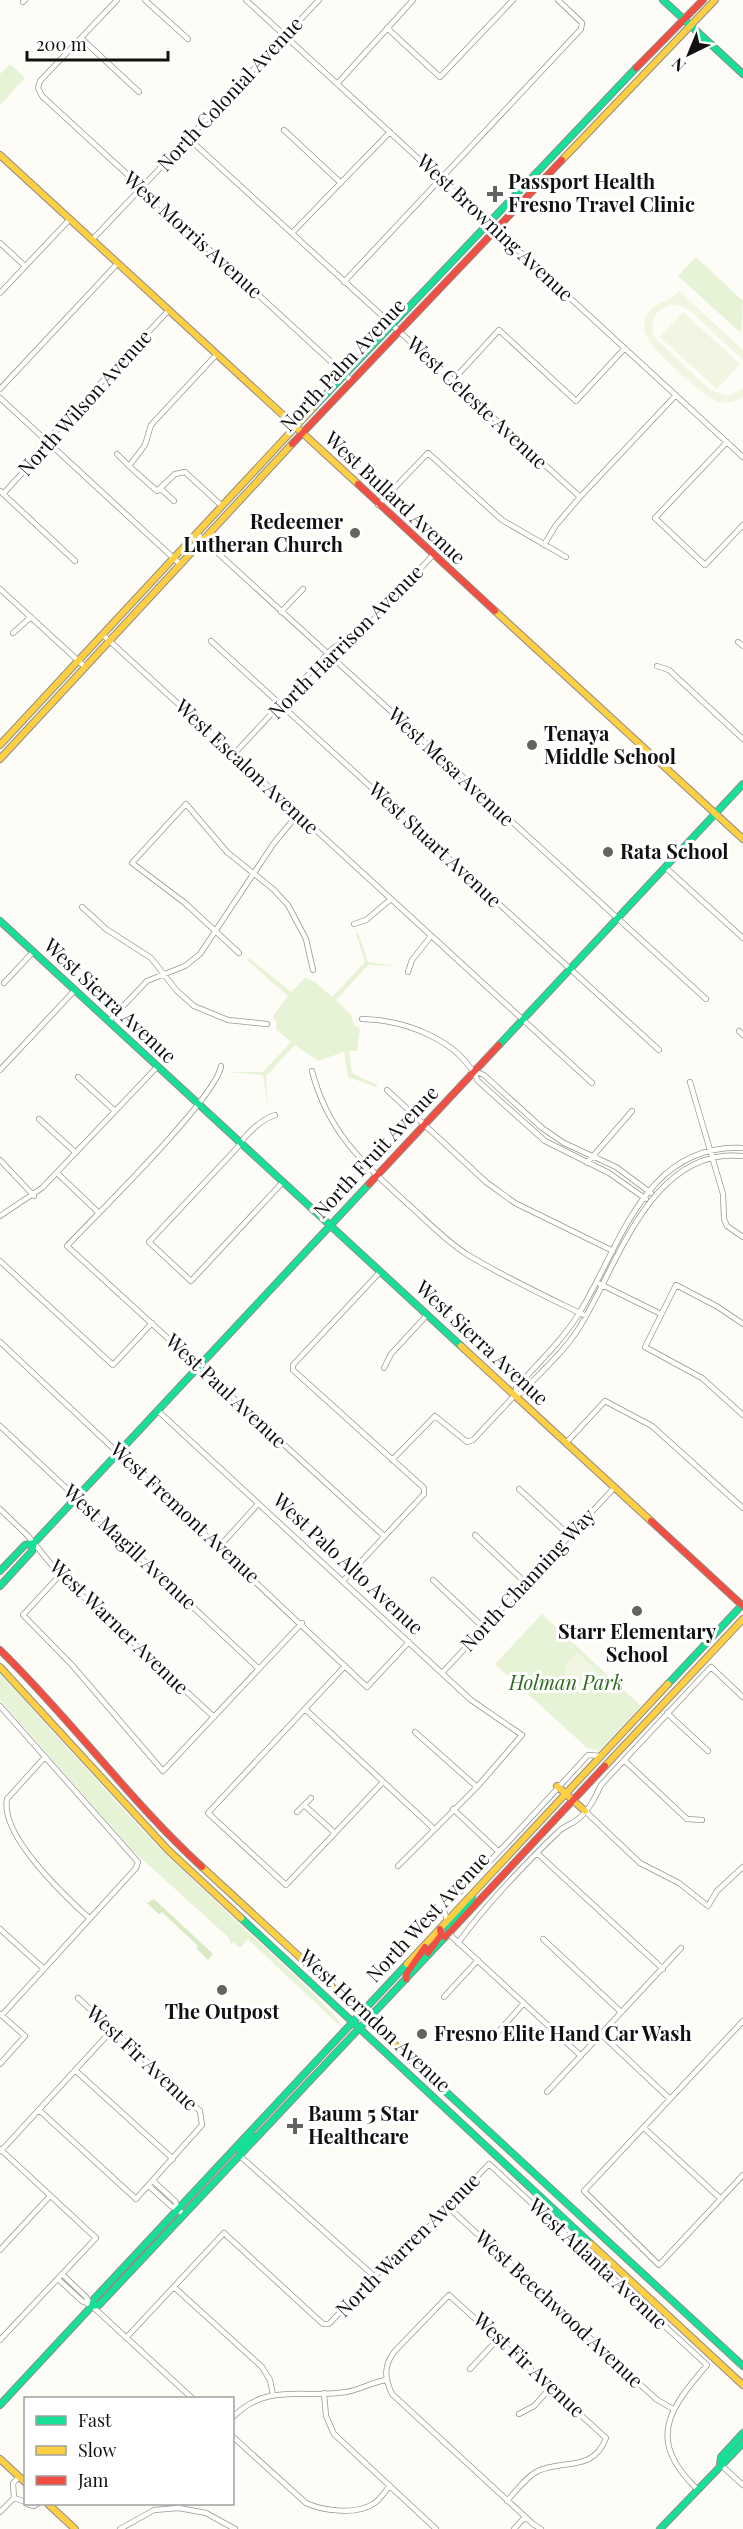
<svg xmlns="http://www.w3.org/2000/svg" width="743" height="2529" viewBox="0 0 743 2529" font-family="'Playfair Display',serif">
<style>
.green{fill:#e7f3d7}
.forest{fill:#d8eac5}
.pitch{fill:#f0f6e1}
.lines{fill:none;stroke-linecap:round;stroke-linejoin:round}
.street-casing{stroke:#979795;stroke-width:6}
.fast-casing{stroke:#8e8d8b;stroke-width:8}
.slow-casing{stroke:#8e8d8b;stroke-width:8}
.jam-casing{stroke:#8e8d8b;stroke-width:8}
.street{stroke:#fffffe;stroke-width:4.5}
.fast{stroke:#16e098;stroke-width:6}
.slow{stroke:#ffcf43;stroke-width:6}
.jam{stroke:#f24e42;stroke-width:6}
.poi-dot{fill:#646362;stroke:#fff;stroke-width:2}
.labels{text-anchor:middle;stroke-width:6;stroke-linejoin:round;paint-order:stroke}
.street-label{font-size:20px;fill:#111;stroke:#fff}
.poi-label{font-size:20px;font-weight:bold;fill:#111;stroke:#fff;text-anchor:start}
.park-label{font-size:20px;font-style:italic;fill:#2f6b1f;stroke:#fff}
</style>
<rect width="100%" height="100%" fill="#fdfcf7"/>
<path class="green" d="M10,64L25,78L0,105V74Z
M696,257L743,301L741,333L678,276Z
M358,933L368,962L398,966L368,965L336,1000L351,1015L354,1025L360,1028L357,1051H349L352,1073L377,1085V1087L348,1077L344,1052L318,1061L295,1045L266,1076L268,1107L263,1075L229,1072H263L291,1042L276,1029L277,1022L273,1016L288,996L247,960L249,958L291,992L305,978L314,981L332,997L365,962L356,934Z
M542,1614L641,1706L599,1751L587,1748L495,1664Z
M0,1674L155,1844L313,1993L339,2021L340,2026L248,1939L240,1948L233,1942L231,1944L228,1937L131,1849L0,1700Z"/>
<path class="forest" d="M154,1899L213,1954L208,1960L196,1948L198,1946L162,1912L159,1914L147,1903Z"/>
<path class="pitch" d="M679,291L743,350V360L689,310C669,295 645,314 655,338L710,390L728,396L743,388V397C735,402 725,404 716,401C703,396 657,353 649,341C632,305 666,306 679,291Z
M683,312L740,364L717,389L660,337Z
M577,1652L595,1669L596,1673L578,1692L564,1674L566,1664Z"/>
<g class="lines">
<g class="street-casing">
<path id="street" d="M117,0L40,81L38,88L42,96L351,380
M145,0L188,39
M246,0L743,457
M23,2L25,0
M387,28L440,77L513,0
M81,38L139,92
M337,84L413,0
M284,130L341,183
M188,138L580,497
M292,233L390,132
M92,240L319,0
M0,243L25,266
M344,282L581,29L582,23L558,0
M0,293L69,220
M216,355L151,425L145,445L129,466L157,491L175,474L185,472L222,506
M453,380L499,330L576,401L625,348
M0,389L117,264
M0,398L181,565
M727,442L655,518L705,565L743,525
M117,454L129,466
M160,488L174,501
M0,491L75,561
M3,494L25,470L39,449L168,311
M378,505L428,453L502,520L566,557
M197,534L706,999
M544,545L556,525L580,497L676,395
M0,589L85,667
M281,612L303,589
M13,633L31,617
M103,635L592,1083
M211,641L659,1050
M738,642L743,646
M657,666L669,670L743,739
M234,754L332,649L369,624L433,555
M665,867L743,938
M82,907L106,929L151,958L177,991L194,1006L228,1020L267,1024
M354,924L366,920L391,899
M239,953L185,903L132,863L186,804L227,852L273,889L288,905L306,939L313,970
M408,972L412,960L431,936
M4,983L33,952
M362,1019C404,1020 459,1039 478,1081L545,1141L609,1173L646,1199
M109,1021L147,981L185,966L200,954L274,843L298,814
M739,1031L743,1035
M221,1066C217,1097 95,1216 67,1246L384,1536
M0,1070L75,990
M312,1071C328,1133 364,1164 409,1205C428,1222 447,1242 468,1255C506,1278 547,1297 586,1316
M474,1071L484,1075L542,1128L564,1143L616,1167L651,1193
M78,1077L115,1111
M690,1082L723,1194L724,1219L727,1226L743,1237
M387,1090L486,1182L515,1203L613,1251
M275,1115C260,1120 245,1135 237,1148L149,1242L191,1281L282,1183
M39,1119L76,1153
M0,1160L34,1196
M587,1163L632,1111
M57,1173L99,1213
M0,1216L42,1188L157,1067
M0,1261L113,1365L152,1323
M600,1284L661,1314
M743,1324L718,1307L676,1285L645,1347L702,1378L743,1415
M0,1342L367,1687L409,1642
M384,1368L391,1354L427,1315
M515,1395L516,1388C537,1364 561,1342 578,1315C620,1249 643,1143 743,1148
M157,1410L471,1700L522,1735L477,1787L398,1866
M0,1426L259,1669
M566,1443L605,1401L652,1426L743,1508
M392,1460L435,1416L467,1442L473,1440L515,1395L521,1393C541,1372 564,1352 579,1328C617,1268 650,1146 743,1156
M519,1489L570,1536
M0,1509L28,1536L60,1575L214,1717
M475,1535L526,1583
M219,1547L258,1504
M60,1575L23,1615L72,1665L163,1771L302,1623
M433,1580L484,1628
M343,1581L424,1494V1488L293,1370V1365L380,1272
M345,1666L208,1813L286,1885L383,1782
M442,1673L614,1488
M0,1706L138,1862L136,1868L2,2015
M305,1709L433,1828
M667,1713L708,1751
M415,1732L477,1787
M45,1757L7,1799C0,1836 66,1897 89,1918
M624,1760L687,1819L702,1820
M304,1805L335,1833
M453,1809L499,1852
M585,1811L640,1863L679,1883L708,1906L717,1891L743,1867
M297,1812L311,1798
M537,1853L663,1969
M447,1921L444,1910C458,1892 474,1878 489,1862C523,1827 555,1791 588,1755L601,1756
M0,1929L44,1969
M449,1934L581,2056
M543,1939L621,2012
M458,1943C487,1903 523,1866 558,1832C564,1826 572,1824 578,1819C589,1810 595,1798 601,1785L711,1667L743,1697
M444,1997L478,1960
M0,2014L25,2036L0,2064
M743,2021L584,2191L659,2265L743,2175
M601,2034L670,2099
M490,2041L524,2003
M75,2070L173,2159
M547,2092L681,1948
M39,2110L136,2199L202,2125L200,2111L78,1998
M644,2128L721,2199
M0,2149L96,2238L0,2340
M1,2151L112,2030
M240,2156L374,2276
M153,2181L175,2201L178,2208
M149,2186L171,2206L184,2214
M447,2206L656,2399L673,2409
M0,2250L50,2196
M62,2274L86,2297L92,2306L192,2398
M58,2279L82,2301L92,2306
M174,2287L262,2367L270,2380L273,2395
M126,2338L224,2233L323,2324H329L374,2276L402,2255L489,2164L707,2365C669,2409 646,2440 697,2489
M470,2369L499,2338
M324,2393L326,2416L334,2434L436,2529
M519,2414L534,2406L552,2386
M232,2418C266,2382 303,2399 346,2392C360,2390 372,2382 386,2380
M232,2436L306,2503C323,2511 356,2515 373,2504C379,2501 385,2491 390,2486
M720,2464L743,2485
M14,2498L13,2483L19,2477
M14,2498L26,2502
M507,2501C516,2491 526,2477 538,2471C562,2459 593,2473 606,2438L449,2295L394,2352C383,2367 385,2379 392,2394L533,2524L541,2529
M27,2504L34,2506L37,2504
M179,2504V2508L206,2513L235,2529
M0,2512L14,2498
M120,2529L154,2510L179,2508
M514,2529L525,2517"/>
</g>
<g class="fast-casing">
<path id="fast" d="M663,0L743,74
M313,408L636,68
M0,921L461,1346
M499,1045L743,784
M0,1571L25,1545L34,1543
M0,1586L32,1551L34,1543L369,1184
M668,1684L743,1604
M241,1918L591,2244
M449,1934L448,1927L470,1903L472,1896
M444,2090L743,2366
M240,2156V2149L252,2136
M92,2306L99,2305L445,1937
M0,2405L92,2306L94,2299L407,1964
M720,2464L721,2457L743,2433
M660,2529L743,2443"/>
</g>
<g class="slow-casing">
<path id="slow" d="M0,155L358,484
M562,160L715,0
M495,611L743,839
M0,745L313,408
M0,759L292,444
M461,1346L651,1521
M0,1667L168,1850L241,1918
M605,1766L743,1619
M557,1786L585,1811
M202,1867L444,2090
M407,1964L668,1684
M591,2244L743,2385
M0,2459L26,2483
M48,2504L75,2529"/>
</g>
<g class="jam-casing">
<path id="jam" d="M636,68L703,0
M292,444L562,160
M358,484L495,611
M369,1184L499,1045
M651,1521L743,1606
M0,1650C71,1719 129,1800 202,1867
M445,1937L605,1766
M428,1953L441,1935L440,1929
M406,1979L407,1973L425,1947"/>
</g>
<use href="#street" class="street"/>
<use href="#fast" class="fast"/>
<use href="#slow" class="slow"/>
<use href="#jam" class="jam"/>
</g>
<g class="poi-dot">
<path d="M492 185h6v6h6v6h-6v6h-6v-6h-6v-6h6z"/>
<circle cx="355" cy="533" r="6"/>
<circle cx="532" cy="745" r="6"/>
<circle cx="608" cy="852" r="6"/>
<circle cx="637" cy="1611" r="6"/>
<circle cx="222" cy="1990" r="6"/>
<circle cx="422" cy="2034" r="6"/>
<path d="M292 2117h6v6h6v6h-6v6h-6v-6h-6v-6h6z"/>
</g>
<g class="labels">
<g class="street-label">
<text transform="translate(230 94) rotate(-47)" y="7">North Colonial Avenue</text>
<text transform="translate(495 228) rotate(43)" y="7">West Browning Avenue</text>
<text transform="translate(193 235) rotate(42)" y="7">West Morris Avenue</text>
<text transform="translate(343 365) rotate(-47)" y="7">North Palm Avenue</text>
<text transform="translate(85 403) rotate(-48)" y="7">North Wilson Avenue</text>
<text transform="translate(477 403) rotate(43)" y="7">West Celeste Avenue</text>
<text transform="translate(395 498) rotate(43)" y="7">West Bullard Avenue</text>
<text transform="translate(346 642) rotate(-45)" y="7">North Harrison Avenue</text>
<text transform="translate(247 767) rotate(43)" y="7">West Escalon Avenue</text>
<text transform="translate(451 767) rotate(43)" y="7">West Mesa Avenue</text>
<text transform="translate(435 845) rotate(43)" y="7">West Stuart Avenue</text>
<text transform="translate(110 1001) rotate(43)" y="7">West Sierra Avenue</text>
<text transform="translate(376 1152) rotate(-47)" y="7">North Fruit Avenue</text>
<text transform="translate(482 1343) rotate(43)" y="7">West Sierra Avenue</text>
<text transform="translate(226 1391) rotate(43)" y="7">West Paul Avenue</text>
<text transform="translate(185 1513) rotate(43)" y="7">West Fremont Avenue</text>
<text transform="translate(130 1547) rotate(43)" y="7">West Magill Avenue</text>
<text transform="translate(348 1564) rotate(43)" y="7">West Palo Alto Avenue</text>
<text transform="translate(528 1580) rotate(-47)" y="7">North Channing Way</text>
<text transform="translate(119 1627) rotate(44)" y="7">West Warner Avenue</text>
<text transform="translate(428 1917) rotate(-47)" y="7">North West Avenue</text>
<text transform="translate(375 2021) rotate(43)" y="7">West Herndon Avenue</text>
<text transform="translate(142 2058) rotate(43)" y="7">West Fir Avenue</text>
<text transform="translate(408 2245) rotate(-45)" y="7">North Warren Avenue</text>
<text transform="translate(598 2264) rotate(43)" y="7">West Atlanta Avenue</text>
<text transform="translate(559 2309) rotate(43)" y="7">West Beechwood Avenue</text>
<text transform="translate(529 2365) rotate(43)" y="7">West Fir Avenue</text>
</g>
<g class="poi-label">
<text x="508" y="189">Passport Health<tspan x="508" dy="23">Fresno Travel Clinic</tspan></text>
<text x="343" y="529" text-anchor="end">Redeemer<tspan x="343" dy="23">Lutheran Church</tspan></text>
<text x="544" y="741">Tenaya<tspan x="544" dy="23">Middle School</tspan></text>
<text x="620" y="859">Rata School</text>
<text x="637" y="1639" text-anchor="middle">Starr Elementary<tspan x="637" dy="23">School</tspan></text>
<text x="222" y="2019" text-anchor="middle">The Outpost</text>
<text x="434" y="2041">Fresno Elite Hand Car Wash</text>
<text x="308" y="2121">Baum 5 Star<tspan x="308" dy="23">Healthcare</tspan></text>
</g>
<g class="park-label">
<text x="566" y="1690">Holman Park</text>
</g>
</g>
<rect x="24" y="2397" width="210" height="108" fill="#ffffff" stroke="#a0a0a0" stroke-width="1.5"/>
<rect x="36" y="2416" width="30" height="9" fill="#16e098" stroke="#a0a0a0" stroke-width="1.5"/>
<text x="78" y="2427" font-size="18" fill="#111111">Fast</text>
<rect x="36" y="2446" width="30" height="9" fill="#ffcf43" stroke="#a0a0a0" stroke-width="1.5"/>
<text x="78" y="2457" font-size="18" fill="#111111">Slow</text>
<rect x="36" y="2476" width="30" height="9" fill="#f24e42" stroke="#a0a0a0" stroke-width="1.5"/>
<text x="78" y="2487" font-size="18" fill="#111111">Jam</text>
<g transform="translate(689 54) rotate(223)" stroke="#ffffff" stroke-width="4.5" paint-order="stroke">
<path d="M0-4.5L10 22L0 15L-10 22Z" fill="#111111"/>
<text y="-9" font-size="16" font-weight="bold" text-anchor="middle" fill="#111111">N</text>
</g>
<path d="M27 51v9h141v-9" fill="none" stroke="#111111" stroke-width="3"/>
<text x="36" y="51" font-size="18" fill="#111111" stroke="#ffffff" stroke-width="4.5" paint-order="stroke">200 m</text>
</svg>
